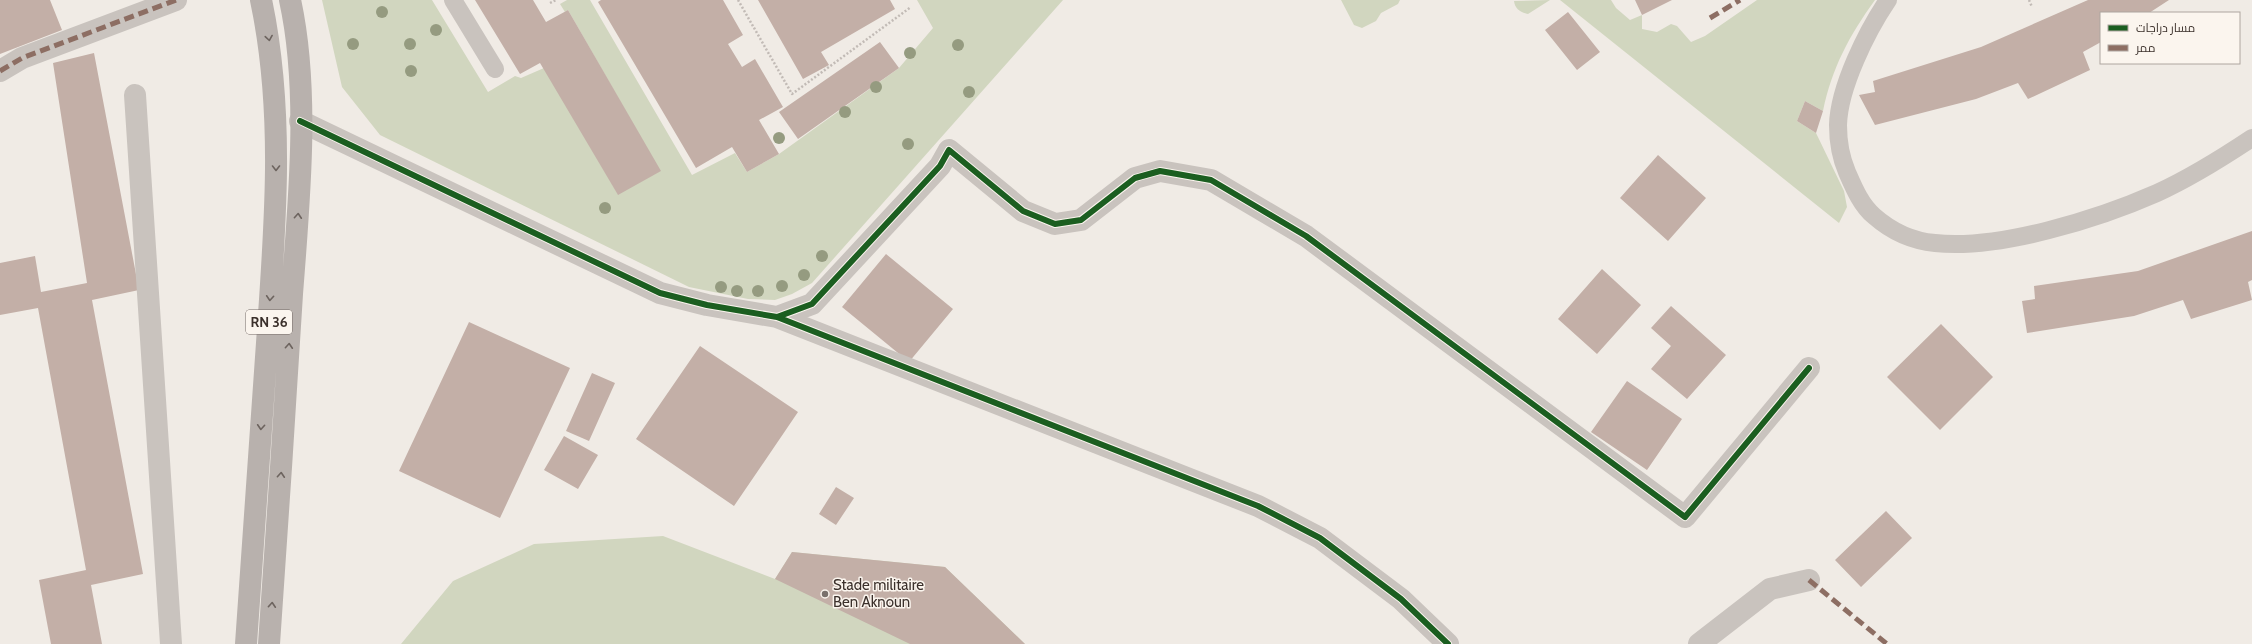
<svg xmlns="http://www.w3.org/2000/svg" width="2252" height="644" viewBox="0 0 2252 644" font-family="Cabin,Cairo,sans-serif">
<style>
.green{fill:#d1d6bf}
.building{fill:#c3afa7}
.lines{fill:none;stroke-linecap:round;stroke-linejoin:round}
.path{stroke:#c2bbb6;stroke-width:2.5;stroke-dasharray:2 2;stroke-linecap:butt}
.lane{stroke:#c9c3be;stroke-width:18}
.street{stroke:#c9c3be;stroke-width:22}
.primary{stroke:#b8b1ad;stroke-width:22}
.quiet{stroke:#8d6e63;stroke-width:5;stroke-dasharray:10 5;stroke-linecap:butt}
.cycleway-casing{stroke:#fbf5ee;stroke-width:8}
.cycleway{stroke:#1b5e20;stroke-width:6}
.tree{fill:#959b80}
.oneway{stroke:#6d645f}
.poi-dot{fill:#7a716c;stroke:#fbf5ee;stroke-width:1.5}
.labels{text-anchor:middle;stroke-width:3;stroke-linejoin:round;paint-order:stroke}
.shield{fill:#fbf5ee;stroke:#756b66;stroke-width:1}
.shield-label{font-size:14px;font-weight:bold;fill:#3b302b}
.poi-label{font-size:15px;fill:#3b302b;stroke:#fbf5ee;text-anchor:start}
</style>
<rect width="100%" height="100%" fill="#f0ebe5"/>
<path class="green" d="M322,0H432L488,92L515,76L521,78L544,68L618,194L660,171L568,10L565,12L560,4L567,0H590L692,175L735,153L747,172L779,154L899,68L933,28L917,0H1063L812,283L792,294L775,300L748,299L689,287L380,135L342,87Z
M1341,0H1400L1398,4L1381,13L1376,21L1362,28L1354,25Z
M1550,0L1528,14C1520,12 1515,9 1514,1Z
M1560,0H1611L1616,8L1630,20L1642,15V29L1657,32L1671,24L1677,26L1691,42L1705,36L1757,0H1875C1849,36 1832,68 1823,111L1805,101L1797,121L1816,133L1844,191L1847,207L1839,223Z
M663,536L775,579L792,552L945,567L1025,644H401L453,581L534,544Z"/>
<path class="building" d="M0,0H50L62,30L0,54Z
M475,0H533L546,22L568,10L661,171L618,195L540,63L520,74Z
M601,0H723L743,35L728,44L742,67L755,59L783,107L759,120L779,154L747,172L732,147L696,168L598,2Z
M758,0H890L895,9L821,52L829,65L803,79Z
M1635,0H1672L1642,15Z
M2088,0H2169L2149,13H2101V42L2083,52L2090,70L2028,99L2018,83L1976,99L1875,125L1859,95L1875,92L1873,81L1981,47Z
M1568,12L1600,52L1577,70L1545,30Z
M880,42L899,68L798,139L779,112Z
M94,53L139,290L92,300L143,574L91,585L102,644H51L39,580L86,570L38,308L0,315V263L35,256L41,292L87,283L53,63Z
M1805,101L1823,111L1816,133L1797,121Z
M1658,155L1706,198L1668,241L1620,198Z
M2252,231V280L2248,282L2252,300L2191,319L2183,300L2134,316L2027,333L2022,301L2035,299L2034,286L2138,271Z
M886,254L953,309L909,362L842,307Z
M1602,269L1641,305L1597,354L1558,319Z
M1671,306L1726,355L1687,399L1651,369L1671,346L1651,328Z
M469,322L570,368L500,518L399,471Z
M1941,324L1993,377L1940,430L1887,377Z
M700,346L798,412L734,506L636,439Z
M592,373L615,383L589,441L566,431Z
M1627,381L1682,419L1647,470L1591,432Z
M564,436L598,455L578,489L544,470Z
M836,487L854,498L836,525L819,514Z
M1886,511L1912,538L1861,587L1835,560Z
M792,552L945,567L1025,644H910L775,579Z"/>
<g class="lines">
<path class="path" d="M738,0L792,94L911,7
M2029,0L2032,7
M550,3L556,0"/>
<path class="lane" d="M453,0L495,69
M1888,0C1867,31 1839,87 1838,125C1838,141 1841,158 1847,172C1854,188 1861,205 1874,216C1891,231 1913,241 1935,243C1999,250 2098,219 2157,193C2190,178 2222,158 2252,138"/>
<path class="street" d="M0,71L22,58L176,0
M135,95L171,644
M300,121L660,293L707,305L777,317L1258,506L1320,538L1401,599L1448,644
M777,317L812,304L940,166L949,150L1023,211L1055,224L1081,220L1135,178L1160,171L1211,180L1306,236L1685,517L1809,368
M1699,644L1770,589L1809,580"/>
<path class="primary" d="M246,644C253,544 260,443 267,343C275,228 285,113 261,0
M269,644C277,527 285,411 292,294C299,202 310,91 290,0"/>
<path class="quiet" d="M1710,18L1740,0
M0,71L22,58L176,0
M1809,580L1887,644"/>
<g class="cycleway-casing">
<path id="cycleway" d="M300,121L660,293L707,305L777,317L1258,506L1320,538L1401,599L1448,644
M777,317L812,304L940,166L949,150L1023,211L1055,224L1081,220L1135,178L1160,171L1211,180L1306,236L1685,517L1809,368"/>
</g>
<use href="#cycleway" class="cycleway"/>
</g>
<g class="tree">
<circle cx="382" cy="12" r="6"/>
<circle cx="436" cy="30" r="6"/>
<circle cx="353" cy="44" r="6"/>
<circle cx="410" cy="44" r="6"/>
<circle cx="958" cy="45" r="6"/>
<circle cx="910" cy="53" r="6"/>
<circle cx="411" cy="71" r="6"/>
<circle cx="876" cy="87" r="6"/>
<circle cx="969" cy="92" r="6"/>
<circle cx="845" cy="112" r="6"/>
<circle cx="779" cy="138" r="6"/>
<circle cx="908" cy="144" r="6"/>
<circle cx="605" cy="208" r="6"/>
<circle cx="822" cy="256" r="6"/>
<circle cx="804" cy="275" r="6"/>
<circle cx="782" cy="286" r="6"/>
<circle cx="721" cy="287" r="6"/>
<circle cx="737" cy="291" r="6"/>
<circle cx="758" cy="291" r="6"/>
</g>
<defs><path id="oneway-chevron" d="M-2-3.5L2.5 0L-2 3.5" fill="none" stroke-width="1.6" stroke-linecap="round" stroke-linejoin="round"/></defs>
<g class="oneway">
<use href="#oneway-chevron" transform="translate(269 38) rotate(81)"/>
<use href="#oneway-chevron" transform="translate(276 168) rotate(90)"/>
<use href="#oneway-chevron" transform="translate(298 216) rotate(-86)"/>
<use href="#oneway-chevron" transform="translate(270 298) rotate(94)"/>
<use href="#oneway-chevron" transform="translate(289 346) rotate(-86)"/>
<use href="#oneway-chevron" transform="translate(261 427) rotate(94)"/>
<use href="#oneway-chevron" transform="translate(281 475) rotate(-86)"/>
<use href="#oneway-chevron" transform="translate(272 605) rotate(-86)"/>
</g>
<circle class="poi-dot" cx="825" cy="594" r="4"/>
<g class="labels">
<rect class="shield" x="246" y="310" width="46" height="24" rx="3"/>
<g class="shield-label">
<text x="269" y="327">RN 36</text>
</g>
<g class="poi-label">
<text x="833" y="590">Stade militaire<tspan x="833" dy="17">Ben Aknoun</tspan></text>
</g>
</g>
<rect x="2100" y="12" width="140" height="52" fill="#fbf5ee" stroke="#aea6a0"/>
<rect x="2108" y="25" width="20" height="6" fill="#1b5e20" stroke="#aea6a0"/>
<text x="2136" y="32" font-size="12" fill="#3b302b">مسار دراجات</text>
<rect x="2108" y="45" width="20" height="6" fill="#8d6e63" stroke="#aea6a0"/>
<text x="2136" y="52" font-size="12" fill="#3b302b">ممر</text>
</svg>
